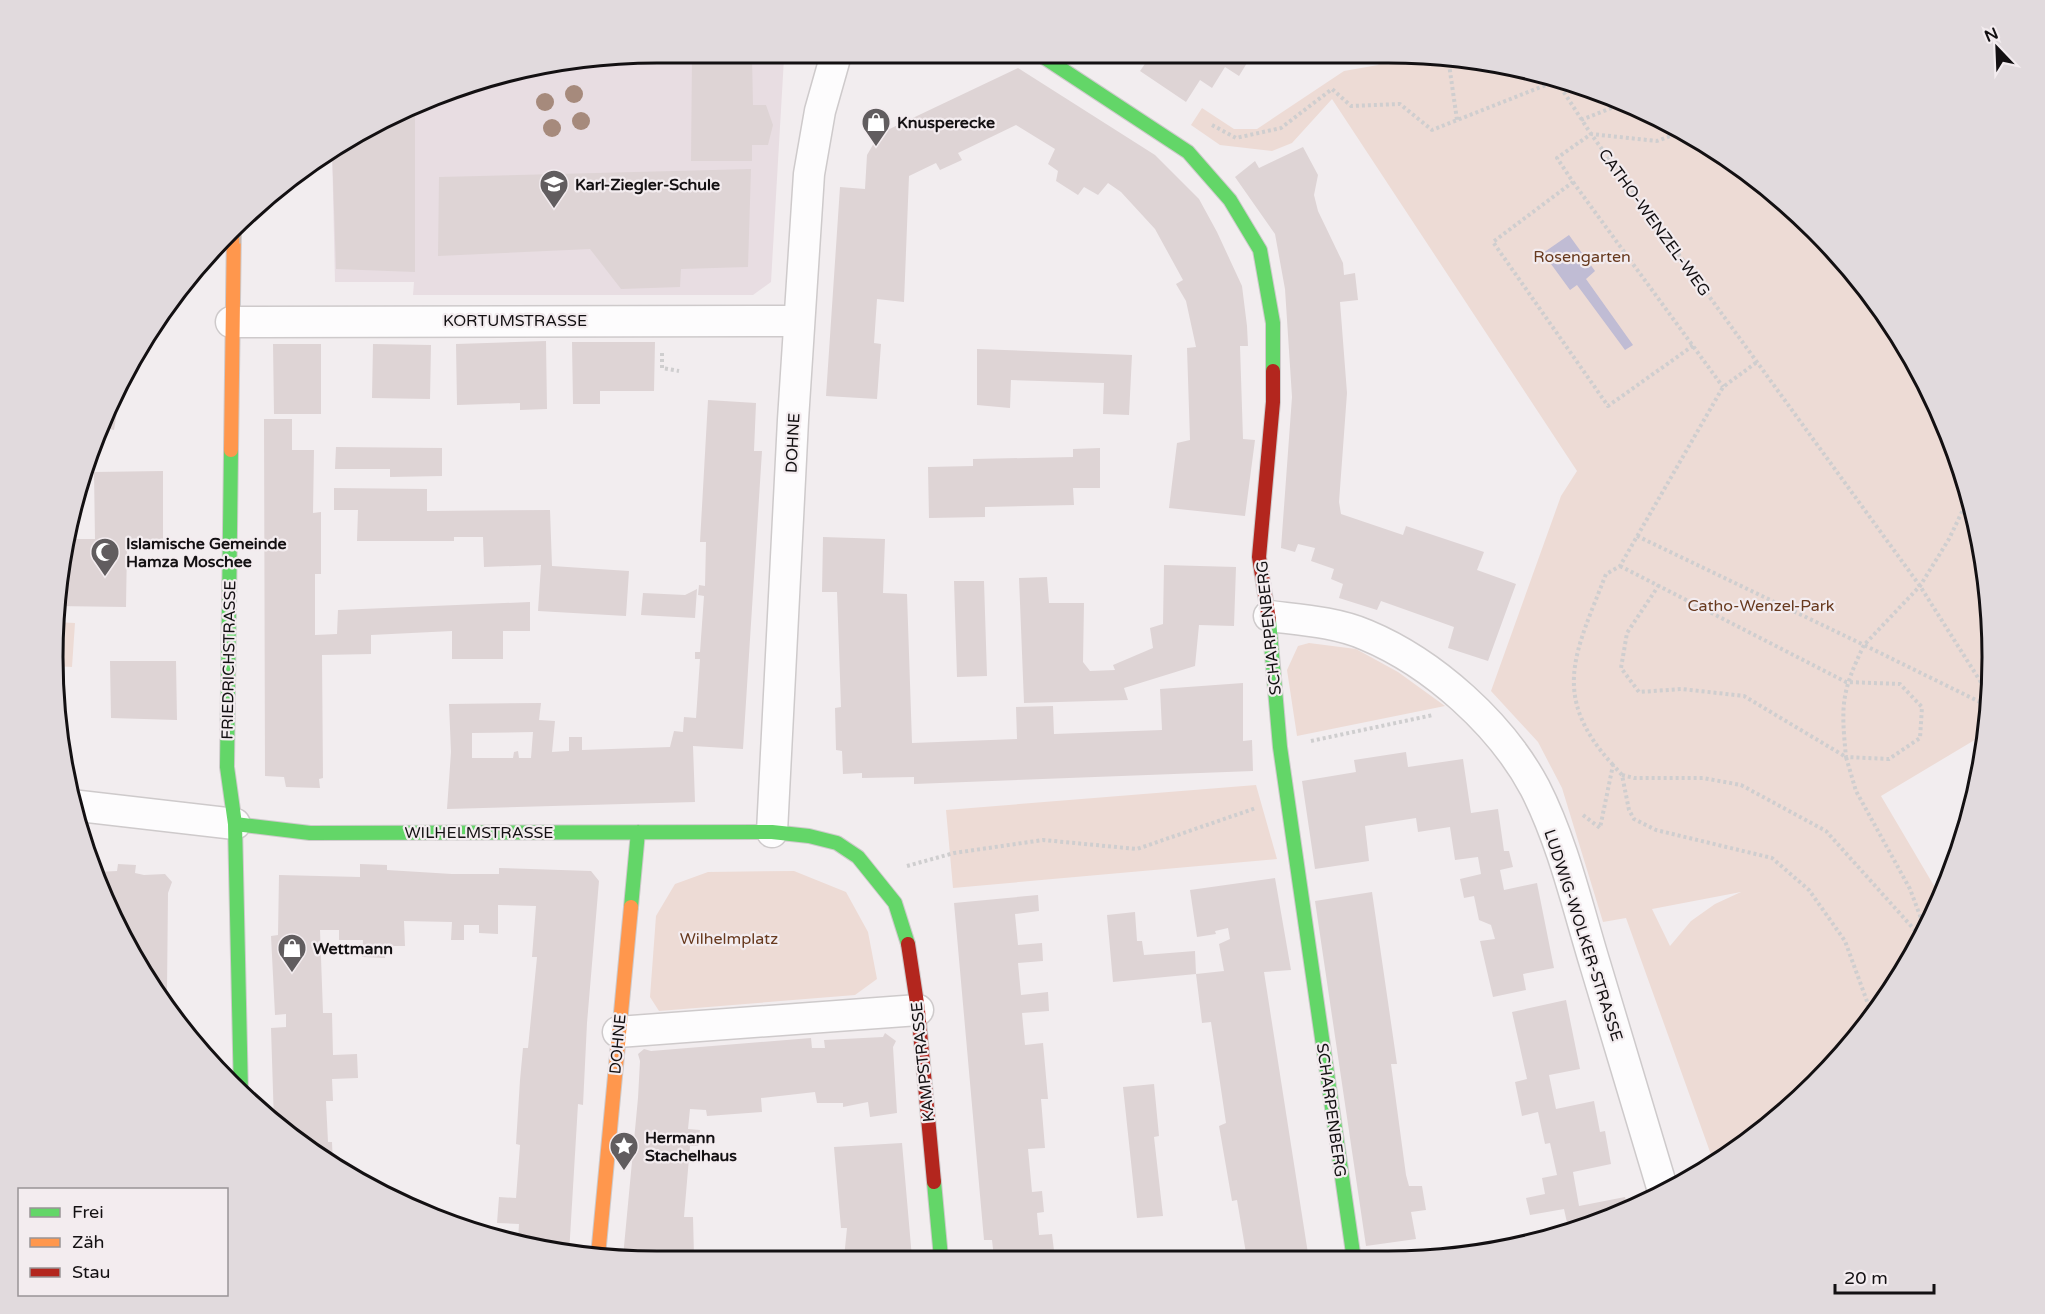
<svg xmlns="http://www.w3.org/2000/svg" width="2045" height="1314" viewBox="0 0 2045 1314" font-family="'Varela Round',sans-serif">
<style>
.built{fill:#e8dde2}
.green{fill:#eddbd5;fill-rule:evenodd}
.water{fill:#c0bcd4}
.building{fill:#ded4d5;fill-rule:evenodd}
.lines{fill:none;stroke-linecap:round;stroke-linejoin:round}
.street-casing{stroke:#cecacb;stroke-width:33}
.fast-casing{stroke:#cecacb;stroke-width:16}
.slow-casing{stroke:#cecacb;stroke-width:16}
.jam-casing{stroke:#cecacb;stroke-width:16}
.path{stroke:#cfcecf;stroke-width:4;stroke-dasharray:3 3;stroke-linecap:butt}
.street{stroke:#fdfcfd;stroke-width:30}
.fast{stroke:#63d668;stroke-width:14}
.slow{stroke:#ff974d;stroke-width:14}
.jam{stroke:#b3261e;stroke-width:14}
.tram{stroke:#bebdbe;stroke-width:1.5}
.tree{fill:#a68a7c}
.labels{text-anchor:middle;stroke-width:4.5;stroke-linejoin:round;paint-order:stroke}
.poi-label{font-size:16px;font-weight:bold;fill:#131012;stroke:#f3ecef;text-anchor:start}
.street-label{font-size:16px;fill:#131012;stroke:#f3ecef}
.park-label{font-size:16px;fill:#67391e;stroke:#f3ecef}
.rim{fill:none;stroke:#131012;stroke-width:3}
</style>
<rect width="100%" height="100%" fill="#f2edef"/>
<path class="built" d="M578,58H784L771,282L753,295H413L414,282H335L332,149L463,84Z"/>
<path class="green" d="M1383,58H1467L1545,73L1655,115L1786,202L1867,289L1930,389L1972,500L1991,617L1987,739L1983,735L1881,796L1940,896L1912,959L1843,1055L1756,1136L1714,1163L1626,918L1603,922L1562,788L1538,742L1491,691L1561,496L1577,471L1332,99L1292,143L1272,151L1220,145L1191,125L1202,108L1234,129H1257L1344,71L1378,65ZM1741,892L1715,904L1691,921L1670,946L1652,909Z
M54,622L75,623L72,667L55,666Z
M1309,643L1356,649L1398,672L1445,706L1297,736L1287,670L1298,646Z
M1256,785L1277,859L953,888L946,810Z
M794,871L846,892L868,932L877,979L855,995L659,1011L650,997L656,916L675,884L708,872Z"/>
<path class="water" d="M1569,235L1595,271L1586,279L1633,345L1625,350L1577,285L1570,290L1543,253Z"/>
<path class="building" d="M692,58H752L753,105H766L773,125L768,145H752V161H691Z
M1149,58H1250L1239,76L1225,67L1212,88L1200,80L1186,102L1140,71Z
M1018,68L1155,155L1199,199L1217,232L1242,286L1247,326L1248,346H1240L1243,439L1255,440L1245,516L1169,508L1177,443L1190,440L1187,348L1196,347L1186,301L1176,284L1183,280L1155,229L1121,192L1108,183L1098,195L1084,187L1078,195L1056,181L1058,171L1048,164L1055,149L1016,125L958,153L962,160L940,170L936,163L909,176L904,302L877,299L874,343L881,344L877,399L826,396L840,187L865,189L867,155L874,143L881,138L879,134Z
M415,108V272L336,269L332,149Z
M1303,147L1318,175L1314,195L1318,211L1343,263L1344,275L1355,273L1358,300L1340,302L1347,393L1339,502L1341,514L1403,535L1406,526L1484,552L1477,570L1516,584L1488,661L1448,648L1454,627L1381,601L1377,610L1339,598L1343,584L1331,579L1334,569L1311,561L1315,548L1298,544L1295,552L1281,548L1292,397L1285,289L1275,234L1235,177L1255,161L1259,168Z
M751,169L748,267L681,269L680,287L621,289L590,249L438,256L439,177Z
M546,341L547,409L520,410V403L457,405L456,344Z
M572,342H655L654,391H600V404H573Z
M273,344H321V414H274Z
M373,344L431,345L430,399L372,398Z
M977,349L1132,355L1129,415L1103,414L1104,383L1011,380L1010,408L977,405Z
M122,381L114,430L101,427L116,392Z
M708,400L756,403L754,451H762L743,749L693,746L695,802L447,809L451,752L449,704L541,703L539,720L555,721L552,752L569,751V737H582V750L670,747L674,731L683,732L684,717L696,718L700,659H695V652H700L704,596L698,595L699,585L705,586L706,542H700ZM533,732L531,758H519L518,751L514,752L513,758H472V733Z
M264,419H292V450H314L313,513L321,512V574H315V635L337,634L338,610L530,602V631H503V659H452V631L371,635V654L322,655L323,778L319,779L320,788L286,787L284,777L265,776Z
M336,447L442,448V476L390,477V469H335Z
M1100,448V488H1073L1074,505L985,507V517L929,518L928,467L973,466V459L1073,457V449Z
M163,471V544L127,545L126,607L56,606L70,539H95L94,472Z
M334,488L427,489V511L550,510L552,566L629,571L626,616L538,611L541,565L484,567L483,537H454V541H357L358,510H334Z
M823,537L885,539L883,593L907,594L912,743L1017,739L1016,707L1053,706L1054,734L1162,730L1160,689L1243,683V741L1252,740L1253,771L914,784V777L862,778V773L843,774L842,751L836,750L835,708L841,707L837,592H822Z
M1164,565L1236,567L1234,626L1199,625L1195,666L1124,688L1128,700L1024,703L1019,578L1047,577L1049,603H1084L1083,662L1090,671L1115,670L1113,665L1153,648L1150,628L1163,624Z
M954,581H984L987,676L957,677Z
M697,589L695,618L641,615L643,593L685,595Z
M110,661H176L177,720L111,718Z
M1406,752L1408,767L1463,759L1471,813L1498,809L1504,851H1509L1513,867L1500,870L1504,890L1537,883L1554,968L1523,974L1526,990L1493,997L1480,941L1495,939L1491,925L1479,920L1474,896L1464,898L1460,879L1481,874L1478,857L1455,860L1450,827L1418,832L1416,818L1365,826L1369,861L1315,869L1302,781L1356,772L1354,760Z
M118,864L136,865L135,873L144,875L165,874L172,882L168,893L167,990H156L134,960L97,872L117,871Z
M360,864L387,865V870L452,874H499V868L591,871L599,881L587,1023L583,1105L578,1104L569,1254L518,1240L519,1224L497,1223L499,1197L516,1198L520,1145L516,1144L520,1080L523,1048H528L537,957H532L536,906L498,905V934L479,933V925H464V940H451L452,922L404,921L405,946H385V958L362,957L363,940H339V930H320L323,1013H332L333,1055L357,1054L358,1078L332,1079L333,1101H326L328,1142H332L333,1165L274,1123L271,1028L286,1027V1014L275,1015L271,936L278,935L279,875L360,877Z
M1275,878L1291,970L1264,972L1309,1260L1247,1259L1237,1200L1232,1201L1219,1126L1226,1123L1211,1022L1202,1023L1196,974L1224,971L1219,944L1230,939L1228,928L1215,931L1216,934L1197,937L1190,890Z
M1372,892L1397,1064H1391L1406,1175L1409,1186H1422L1426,1210L1411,1212L1416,1239L1366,1246L1315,901Z
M1038,895L1039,911L1015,914L1018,945L1042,943L1043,961L1018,963L1021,995L1048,992L1049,1011L1022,1013L1025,1045L1043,1043L1048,1099H1041L1045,1148L1028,1149L1032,1192L1042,1191L1044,1212L1037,1213L1039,1235L1052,1234L1055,1259L994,1258L992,1240H984L954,903Z
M1135,912L1137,941H1142L1144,955L1195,951L1196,974L1113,982L1107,915Z
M1566,1000L1580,1069L1549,1075L1556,1109L1594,1101L1600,1132L1605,1131L1611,1164L1573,1172L1579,1206L1625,1197L1628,1209L1569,1232L1564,1209L1530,1215L1526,1198L1545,1194L1542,1178L1557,1175L1550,1143L1545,1144L1538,1112L1522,1116L1515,1082L1527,1079L1512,1012Z
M179,1009V1023L169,1010Z
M885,1033L896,1041L893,1047L897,1113L870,1117L868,1102L843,1107V1103H817L815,1092L761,1098L762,1112L707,1116L706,1110L690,1109L688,1129L700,1130L698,1146H690L684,1217H693L694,1257H623L638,1098L640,1061L638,1054L644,1049L651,1051L811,1038L812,1048H825L824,1040L883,1037Z
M1154,1084L1159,1136L1154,1137L1163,1216L1137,1218L1123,1087Z
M902,1143L912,1258H844L847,1228H841L834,1147Z"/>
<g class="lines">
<g class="street-casing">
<path id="street" d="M231,322L799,321
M1269,616C1301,620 1336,622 1366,635C1433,663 1501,724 1535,788C1563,843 1577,905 1595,964C1618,1040 1641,1117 1664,1194
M71,805L235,824
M772,832L793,420L809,174L820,111L835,58
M618,1032L918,1010"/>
</g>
<g class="fast-casing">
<path id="fast" d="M1045,58L1188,152L1230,200L1260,250L1273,323V371
M231,450L227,767L235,824L241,1094
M1269,620L1280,747L1354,1260
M235,824L310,833L772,832L809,836L837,843L858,857L895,903L908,944
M631,907L638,832
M934,1182L941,1258"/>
</g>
<g class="slow-casing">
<path id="slow" d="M231,450L234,226
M598,1256L631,907"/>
</g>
<g class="jam-casing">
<path id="jam" d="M1269,620L1259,557L1273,402V371
M908,944L918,1010L934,1182"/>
</g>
<path class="path" d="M1452,58L1449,64L1457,120
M1554,77L1591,134L1920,586L1989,695
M1581,120L1624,103
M1212,125L1236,138L1281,128L1332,89L1351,106L1400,104L1432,130L1556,81
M1681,132L1657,141L1591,134L1557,158L1573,182L1493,242L1608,406L1694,345
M1573,182L1723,387
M662,353V368L679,371
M1970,495L1949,539L1920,586L1864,645L1988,706
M1620,566L1846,682L1900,684L1922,707L1920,738L1889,759L1846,757C1841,705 1841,693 1864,645L1637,536
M1659,585L1627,633L1621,668L1639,692L1682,689L1744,696L1846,757L1856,791L1910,889L1925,929
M1311,741L1433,715
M1613,765C1549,695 1576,652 1606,574L1620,566L1723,387L1757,362
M1622,775L1634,778H1703L1741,785L1826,831L1921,937
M1583,815L1600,828L1613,765L1622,775L1629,810L1634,819L1656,830L1772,858L1809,890L1845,941L1872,1015
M907,866L954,853L1043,840L1137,849L1256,808"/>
<use href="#street" class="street"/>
<use href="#fast" class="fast"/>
<use href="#slow" class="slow"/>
<use href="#jam" class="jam"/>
<path class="tram" d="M240,243V221"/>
</g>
<g class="tree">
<circle cx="574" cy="94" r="9"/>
<circle cx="545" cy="102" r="9"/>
<circle cx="581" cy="121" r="9"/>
<circle cx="552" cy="128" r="9"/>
</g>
<defs>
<g id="shop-pin" transform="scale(1.5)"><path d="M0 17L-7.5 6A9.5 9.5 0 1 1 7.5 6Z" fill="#615d5f" stroke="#f3ecef"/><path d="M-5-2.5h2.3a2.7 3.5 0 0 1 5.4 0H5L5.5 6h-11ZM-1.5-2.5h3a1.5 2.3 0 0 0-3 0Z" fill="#fff"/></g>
<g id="school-pin" transform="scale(1.5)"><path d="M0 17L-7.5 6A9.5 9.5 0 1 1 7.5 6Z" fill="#615d5f" stroke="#f3ecef"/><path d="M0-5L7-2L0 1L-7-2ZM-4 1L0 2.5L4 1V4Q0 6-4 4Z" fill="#fff"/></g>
<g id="mosque-pin" transform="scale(1.5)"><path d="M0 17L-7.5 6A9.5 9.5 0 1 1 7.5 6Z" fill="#615d5f" stroke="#f3ecef"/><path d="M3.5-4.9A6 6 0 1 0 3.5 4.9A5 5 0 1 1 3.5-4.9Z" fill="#fff"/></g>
<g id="sight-pin" transform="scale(1.5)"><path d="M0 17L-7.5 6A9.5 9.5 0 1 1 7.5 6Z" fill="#615d5f" stroke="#f3ecef"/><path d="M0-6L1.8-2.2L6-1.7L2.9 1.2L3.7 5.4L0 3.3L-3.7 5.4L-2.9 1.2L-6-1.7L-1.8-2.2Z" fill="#fff"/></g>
</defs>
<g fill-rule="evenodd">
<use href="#shop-pin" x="876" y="122"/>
<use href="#school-pin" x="554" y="184"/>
<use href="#mosque-pin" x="105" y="552"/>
<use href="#shop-pin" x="292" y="948"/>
<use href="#sight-pin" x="624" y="1146"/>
</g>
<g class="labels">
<g class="poi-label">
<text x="897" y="128">Knusperecke</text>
<text x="575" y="190">Karl-Ziegler-Schule</text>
<text x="126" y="549">Islamische Gemeinde<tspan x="126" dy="18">Hamza Moschee</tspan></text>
<text x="313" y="954">Wettmann</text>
<text x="645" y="1143">Hermann<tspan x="645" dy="18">Stachelhaus</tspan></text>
</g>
<g class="street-label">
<text transform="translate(1655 222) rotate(54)" y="6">CATHO-WENZEL-WEG</text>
<text x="515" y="326">KORTUMSTRASSE</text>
<text transform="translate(792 443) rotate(-87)" y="6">DOHNE</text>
<text transform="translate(1268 628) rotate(-96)" y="6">SCHARPENBERG</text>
<text transform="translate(228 660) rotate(-89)" y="6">FRIEDRICHSTRASSE</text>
<text x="479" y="838">WILHELMSTRASSE</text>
<text transform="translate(1584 935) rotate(72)" y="6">LUDWIG-WOLKER-STRASSE</text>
<text transform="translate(617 1044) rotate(-85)" y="6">DOHNE</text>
<text transform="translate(922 1062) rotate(-96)" y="6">KAMPSTRASSE</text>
<text transform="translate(1332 1110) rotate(82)" y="6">SCHARPENBERG</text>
</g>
<g class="park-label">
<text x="1582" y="262">Rosengarten</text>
<text x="1761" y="611">Catho-Wenzel-Park</text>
<text x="729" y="944">Wilhelmplatz</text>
</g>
</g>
<path d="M0 0H2045V1314H0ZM657 63H1388A594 594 0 0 1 1982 657V657A594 594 0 0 1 1388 1251H657A594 594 0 0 1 63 657V657A594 594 0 0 1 657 63Z" fill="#e1dadd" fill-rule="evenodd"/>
<path class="rim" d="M657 63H1388A594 594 0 0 1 1982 657V657A594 594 0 0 1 1388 1251H657A594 594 0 0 1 63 657V657A594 594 0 0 1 657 63Z"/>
<rect x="18" y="1188" width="210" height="108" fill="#f3ecef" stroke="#999497" stroke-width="1.5"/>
<rect x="30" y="1208" width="30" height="9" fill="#63d668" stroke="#999497" stroke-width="1.5"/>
<text x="72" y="1218" font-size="18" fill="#131012">Frei</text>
<rect x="30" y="1238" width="30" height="9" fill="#ff974d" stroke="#999497" stroke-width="1.5"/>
<text x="72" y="1248" font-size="18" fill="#131012">Zäh</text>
<rect x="30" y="1268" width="30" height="9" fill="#b3261e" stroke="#999497" stroke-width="1.5"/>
<text x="72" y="1278" font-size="18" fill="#131012">Stau</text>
<g transform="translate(1997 48) rotate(337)" stroke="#f3ecef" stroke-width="4.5" paint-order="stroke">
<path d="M0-4.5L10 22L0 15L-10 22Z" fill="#131012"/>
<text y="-9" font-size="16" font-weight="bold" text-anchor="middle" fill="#131012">N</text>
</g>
<path d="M1835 1284v9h99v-9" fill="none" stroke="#131012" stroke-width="3"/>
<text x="1844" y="1284" font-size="18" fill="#131012" stroke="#f3ecef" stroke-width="4.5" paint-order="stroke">20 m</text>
</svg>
